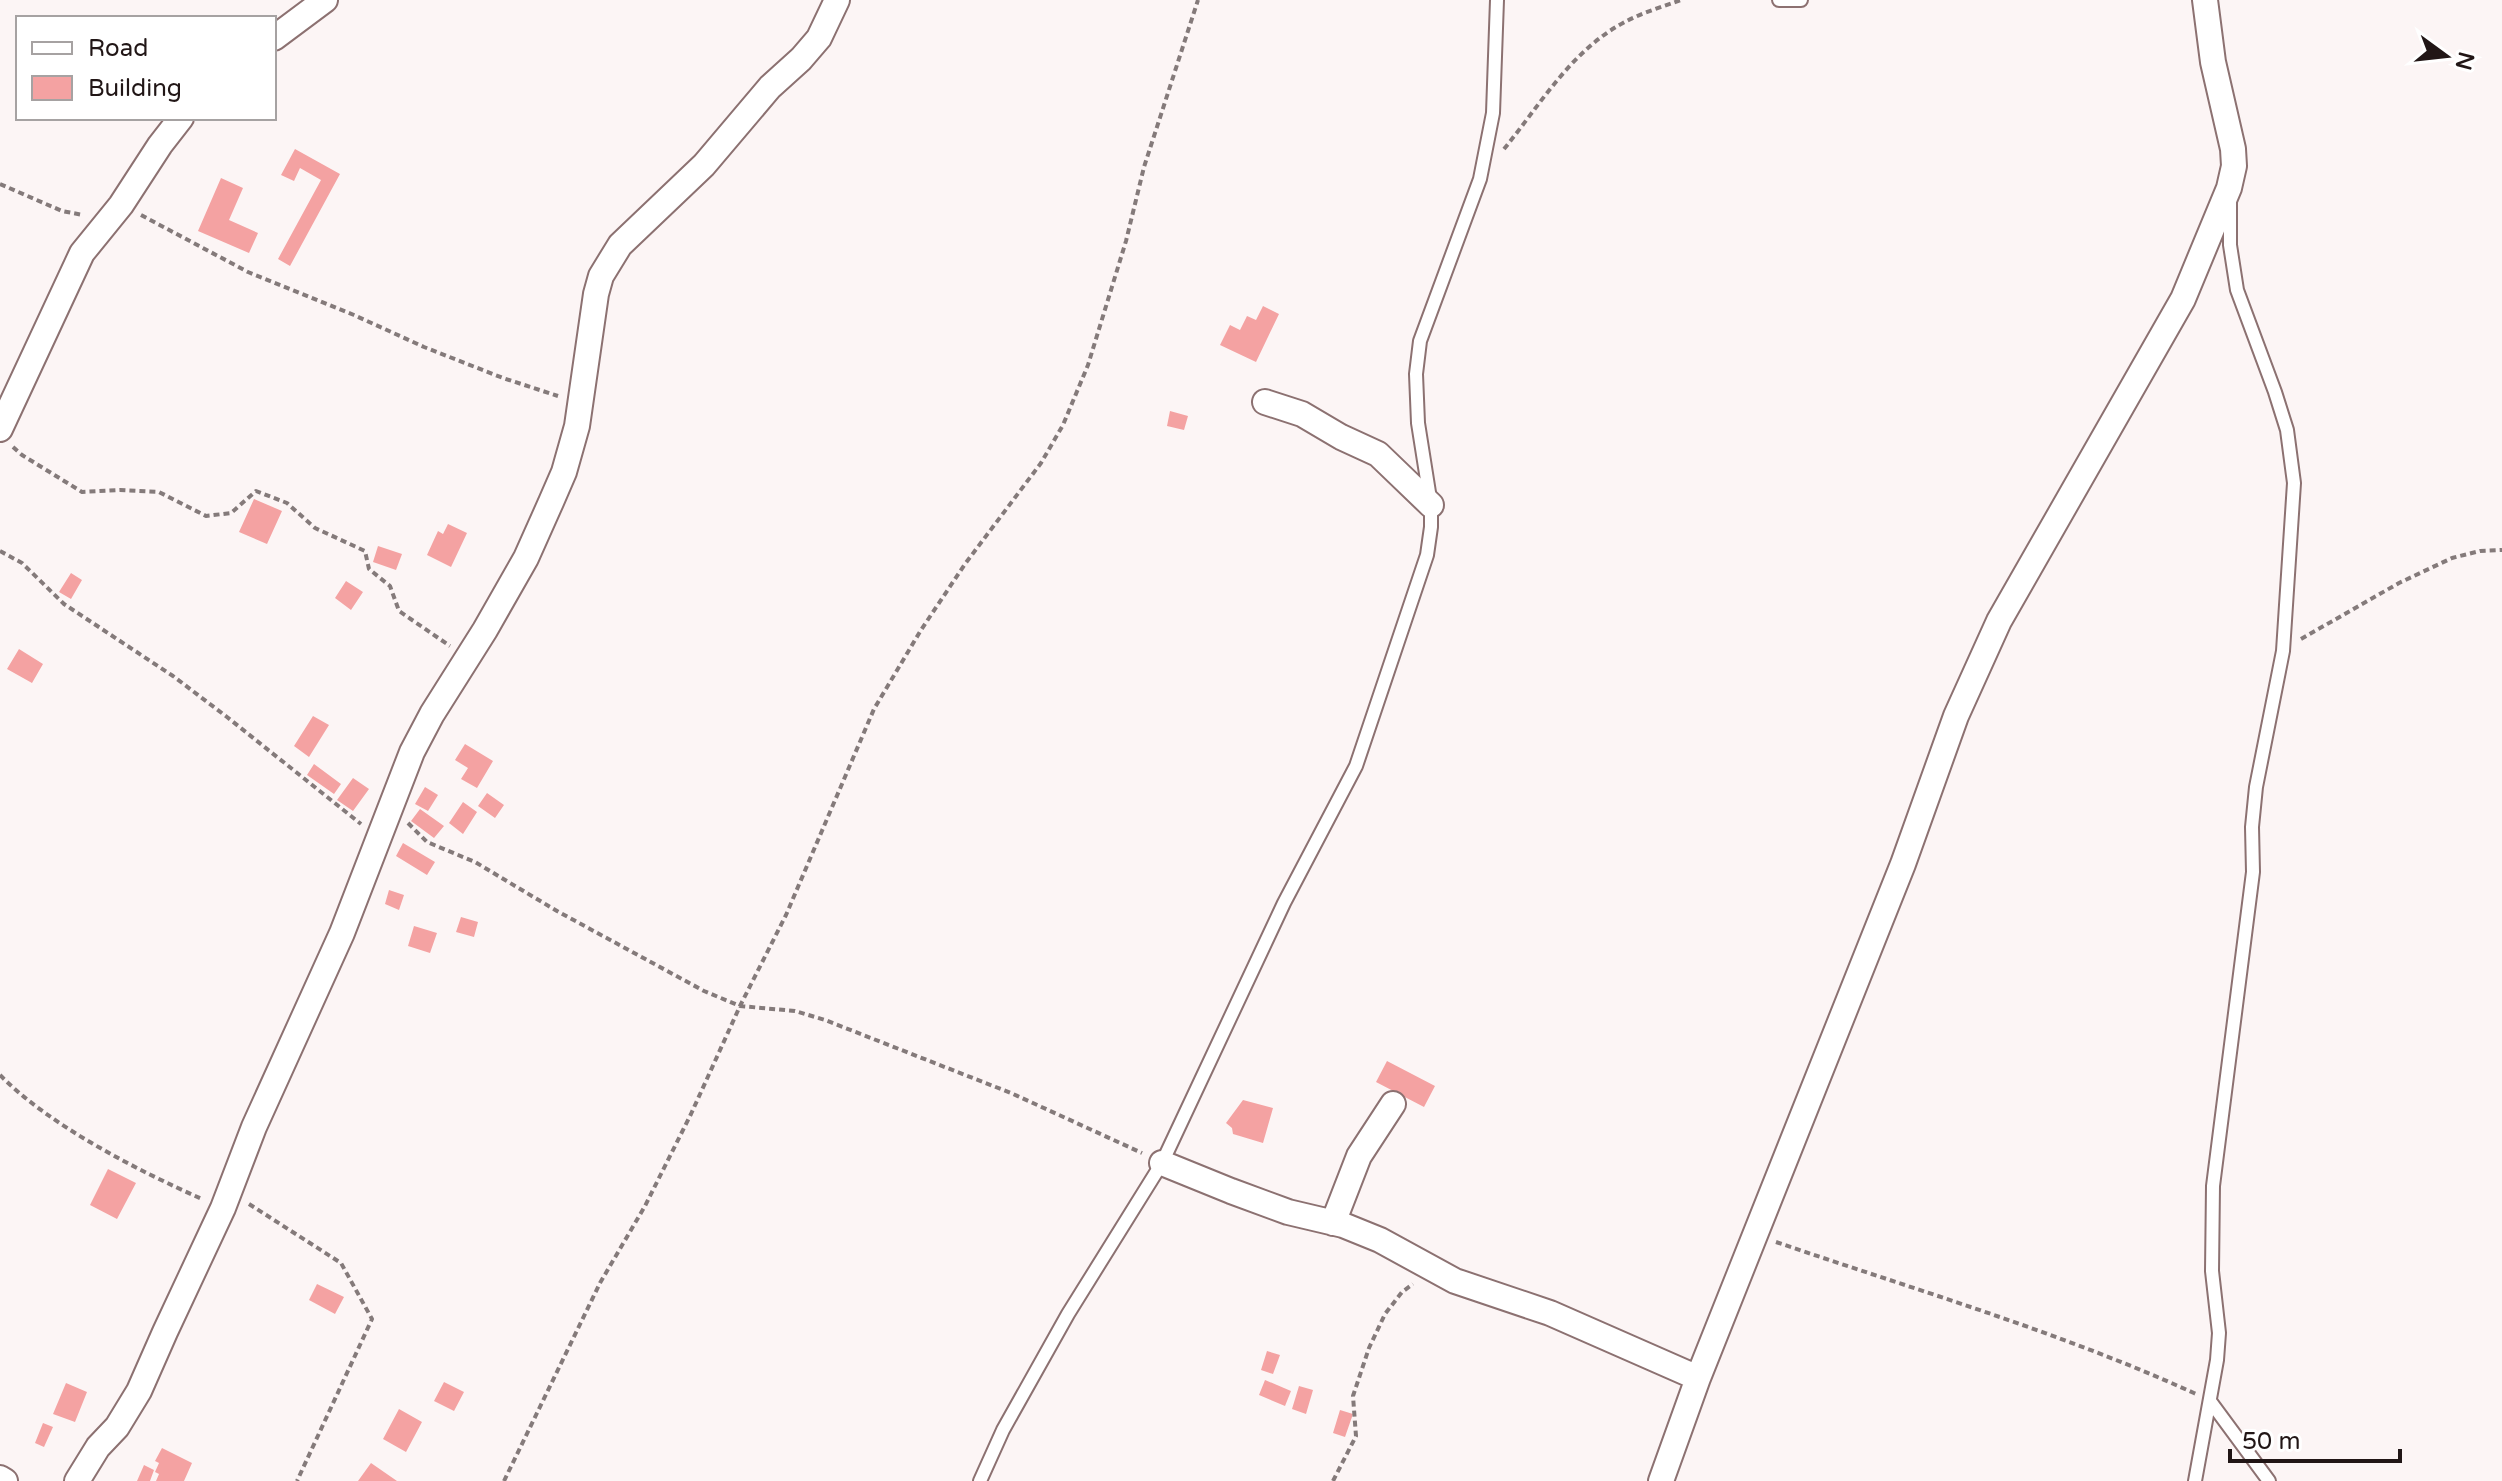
<svg xmlns="http://www.w3.org/2000/svg" width="2502" height="1481" viewBox="0 0 2502 1481" font-family="'Varela Round',sans-serif">
<style>
.building{fill:#f4a2a2}
.lines{fill:none;stroke-linecap:round;stroke-linejoin:round}
.service-casing{stroke:#8c7171;stroke-width:16}
.minor-casing{stroke:#8c7171;stroke-width:28}
.path{stroke:#847a7a;stroke-width:4;stroke-dasharray:6 4;stroke-linecap:butt}
.service{stroke:#fff;stroke-width:12}
.minor{stroke:#fff;stroke-width:24}
</style>
<rect width="100%" height="100%" fill="#fcf5f5"/>
<path class="building" d="M295,149L340,174L290,266L278,259L321,180L300,168L294,181L281,175Z
M221,178L243,188L229,220L258,233L249,253L198,231Z
M1263,306L1279,314L1256,362L1220,345L1230,325L1240,330L1247,316L1256,320Z
M1170,411L1188,416L1184,430L1167,426Z
M254,499L282,511L267,544L239,532Z
M448,524L467,533L451,567L427,555L438,531L443,534Z
M378,546L402,554L396,570L373,562Z
M71,573L82,580L71,599L59,592Z
M346,581L363,592L351,610L335,598Z
M19,649L43,664L32,683L7,669Z
M313,716L329,725L309,757L294,746Z
M465,744L493,761L477,788L461,779L468,768L455,760Z
M314,764L341,784L334,794L307,775Z
M353,778L369,789L353,811L337,800Z
M425,787L438,795L428,811L415,804Z
M487,793L504,805L495,818L478,806Z
M463,802L477,812L463,834L449,823Z
M420,809L444,826L434,838L411,821Z
M403,843L435,862L427,875L396,856Z
M389,890L404,895L399,910L385,904Z
M461,917L478,922L474,937L456,932Z
M414,926L437,933L430,953L408,946Z
M1387,1061L1435,1086L1424,1107L1376,1082Z
M1243,1100L1273,1108L1263,1143L1233,1134L1232,1128L1226,1123Z
M108,1169L136,1183L117,1219L90,1205Z
M317,1284L344,1297L335,1314L309,1300Z
M1267,1351L1280,1355L1273,1374L1261,1370Z
M1265,1380L1291,1391L1285,1406L1259,1395Z
M444,1382L464,1392L454,1411L434,1401Z
M66,1383L87,1392L75,1422L53,1414Z
M1299,1386L1313,1390L1306,1414L1292,1409Z
M399,1409L422,1422L406,1452L383,1439Z
M1340,1410L1353,1414L1345,1437L1333,1433Z
M43,1423L53,1427L44,1447L35,1443Z
M162,1448L192,1463L184,1481H156L159,1474L155,1472L159,1463L155,1461Z
M371,1463L397,1481H358Z
M144,1465L154,1470L150,1481H137Z"/>
<g class="lines">
<g class="service-casing">
<path id="service" d="M1779,0H1801
M2210,1401L2269,1481
M980,1481L1003,1430L1068,1314L1162,1163L1284,903L1356,766L1427,555L1431,527V505L1418,423L1416,374L1420,341L1480,179L1493,113L1497,0
M2195,1481L2217,1360L2219,1333L2212,1271L2213,1186L2253,872L2252,827L2256,787L2283,651L2294,483L2287,430L2275,392L2237,290L2230,245V202"/>
</g>
<g class="minor-casing">
<path id="minor" d="M274,38L325,0
M1265,402L1302,414L1341,437L1378,454L1431,505
M0,429L82,253L121,205L160,145L181,118
M1162,1163L1231,1191L1288,1212L1343,1225L1380,1240L1455,1281L1550,1313L1698,1378
M1333,1223L1359,1156L1393,1104
M0,1478L5,1481
M77,1481L98,1447L117,1427L139,1391L165,1332L223,1208L254,1127L342,933L412,752L432,714L485,630L526,558L551,502L564,472L577,426L596,294L601,276L620,245L704,165L770,87L801,59L819,38L837,0
M1661,1481L1698,1378L1903,864L1956,716L1999,621L2183,299L2229,188L2234,166L2233,149L2213,62L2205,0"/>
</g>
<path class="path" d="M1504,149C1540,105 1571,51 1623,23C1641,13 1662,7 1681,0
M0,184L62,211L83,215
M141,215L248,272L354,315L424,347L503,378L558,396
M13,447L22,455L82,492L120,490L159,492L206,516L231,513L256,491L287,503L315,528L365,551L369,569L390,586L399,611L450,646
M0,551L22,563L64,604L173,676L227,717L361,824
M2301,639L2399,583L2452,558L2480,551L2502,550
M408,823L427,842L475,862L557,911L704,991L740,1006L795,1011L825,1020L1011,1093L1142,1153
M0,1075C50,1126 137,1170 202,1199
M249,1204L341,1263L372,1319L297,1481
M1776,1242C1916,1290 2060,1332 2196,1394
M504,1481L600,1283L645,1206L691,1114L740,1006L786,915L874,709L921,630L965,564L1041,463L1063,425L1088,365L1126,241L1144,167L1198,0
M1333,1481L1356,1436L1353,1396L1369,1348L1385,1314L1402,1292L1413,1284"/>
<use href="#service" class="service"/>
<use href="#minor" class="minor"/>
</g>
<rect x="16" y="16" width="260" height="104" fill="#ffffff" stroke="#a6a2a2" stroke-width="2"/>
<rect x="32" y="42" width="40" height="12" fill="#ffffff" stroke="#a6a2a2" stroke-width="2"/>
<text x="88" y="56" font-size="24" fill="#211616">Road</text>
<rect x="32" y="76" width="40" height="24" fill="#f4a2a2" stroke="#a6a2a2" stroke-width="2"/>
<text x="88" y="96" font-size="24" fill="#211616">Building</text>
<g transform="translate(2446 56) rotate(105)" stroke="#ffffff" stroke-width="6" paint-order="stroke">
<path d="M0-6L14 30L0 20L-14 30Z" fill="#211616"/>
<text y="-12" font-size="22" font-weight="bold" text-anchor="middle" fill="#211616">N</text>
</g>
<path d="M2230 1449v12h170v-12" fill="none" stroke="#211616" stroke-width="4"/>
<text x="2242" y="1449" font-size="24" fill="#211616" stroke="#ffffff" stroke-width="6" paint-order="stroke">50 m</text>
</svg>
